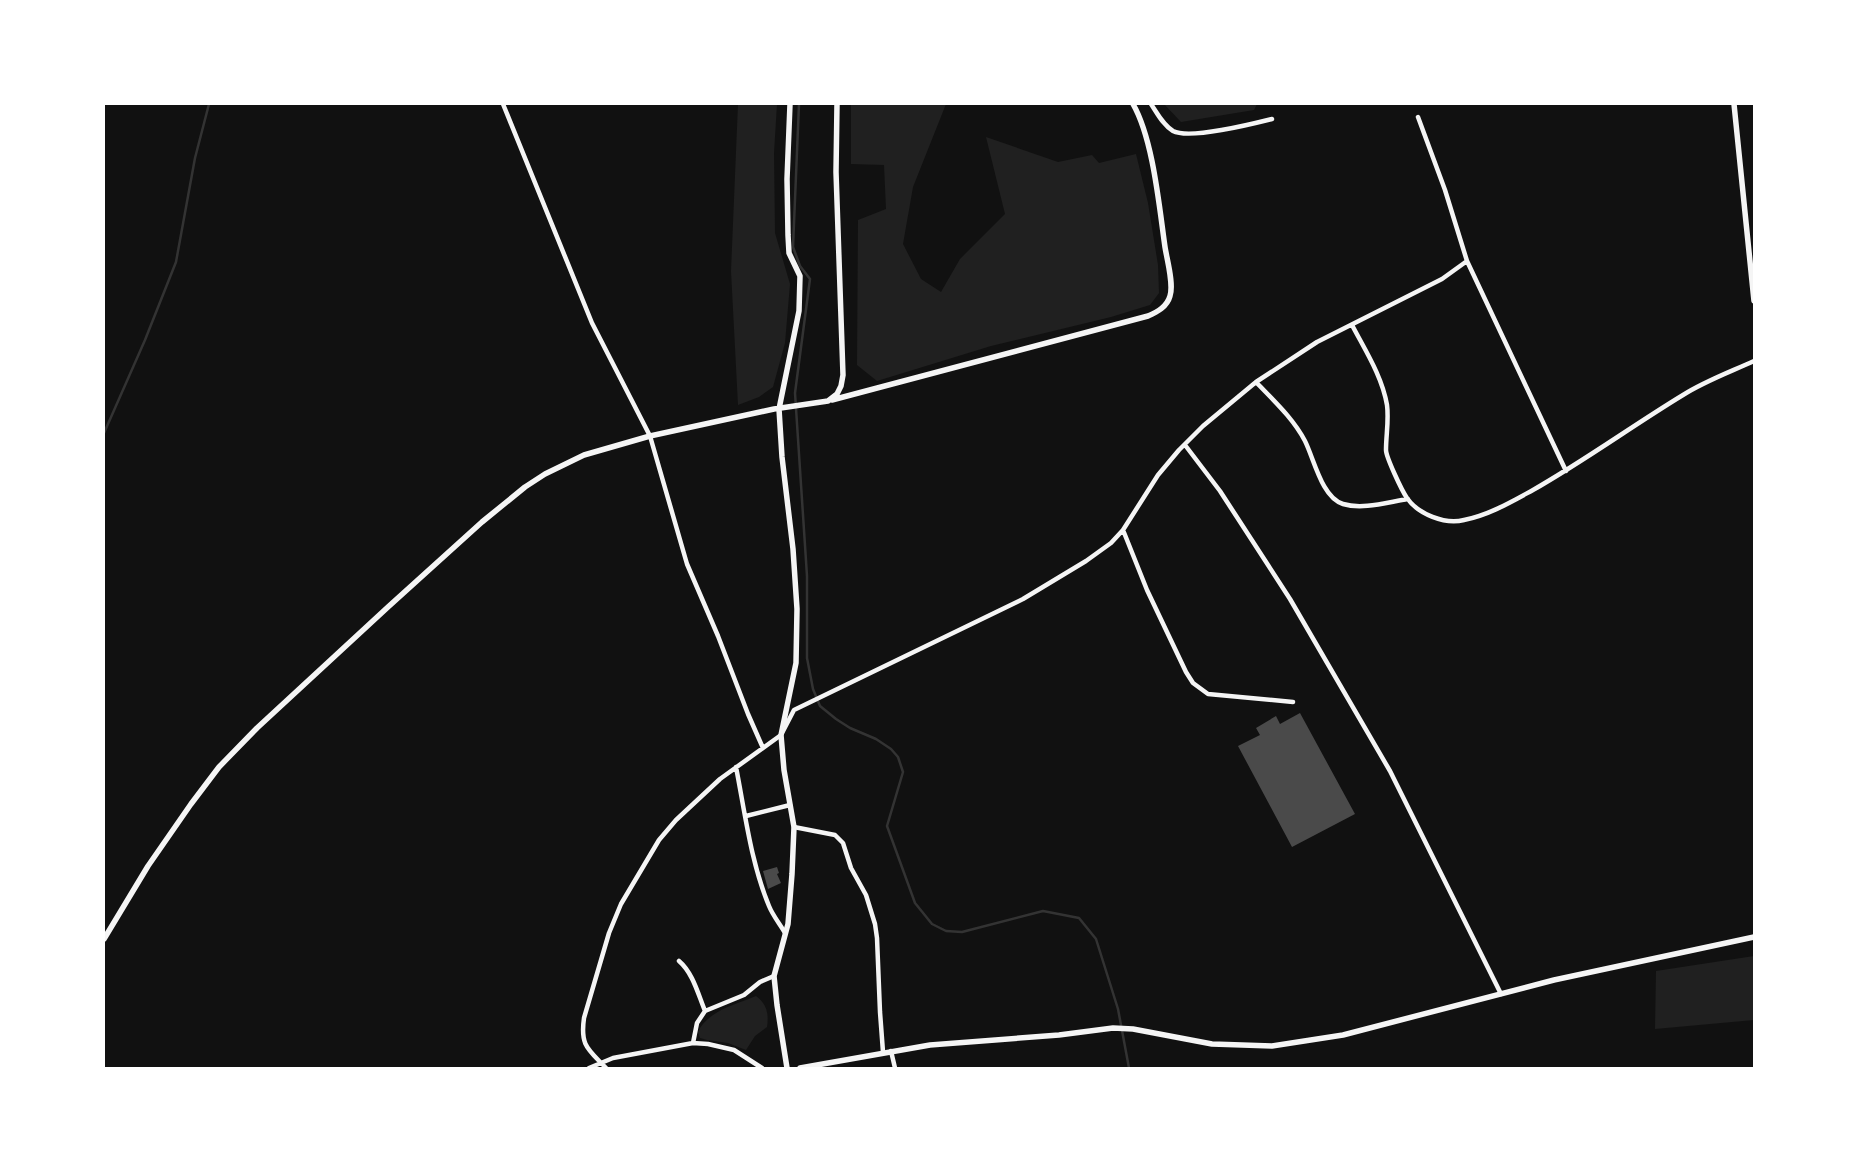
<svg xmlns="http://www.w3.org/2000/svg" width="1858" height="1172" viewBox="0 0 1858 1172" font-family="'Exo 2',sans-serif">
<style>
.green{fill:#202020}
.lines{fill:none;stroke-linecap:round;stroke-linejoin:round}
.stream{stroke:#333;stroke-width:2.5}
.building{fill:#4a4a4a}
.minor{stroke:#f5f5f5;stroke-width:4.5}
.tertiary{stroke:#f5f5f5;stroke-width:5.5}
</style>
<rect width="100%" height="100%" fill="#111"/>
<path class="green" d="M738,104H777L774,153L775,233L790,284L785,343L773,387L759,397L738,405L731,271Z
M851,104H946L913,187L903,244L921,279L941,292L960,259L1005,214L986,137L1058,162L1092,155L1099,163L1136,154L1148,203L1158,265L1159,293L1150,305L1111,317L991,346L877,381L857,365L858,220L886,209L884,165L851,164Z
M1164,104H1257L1254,110L1181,122Z
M1754,956V1020L1655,1029L1656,971Z
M756,996C767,1004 769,1014 767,1027L755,1036L746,1050L728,1043L707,1040L700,1038L698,1032C707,1011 737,1004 756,996Z"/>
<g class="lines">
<path class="stream" d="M799,104L793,247L800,266L810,279L795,393L807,576V658L813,689L820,706L836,719L850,728L876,739L891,749L898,757L903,772L887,826L915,903L932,924L946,931L962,932L1043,911L1079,918L1096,939L1118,1009L1129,1068
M104,433L145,340L176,262L195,158L209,104"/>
</g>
<path class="building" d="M1300,713L1355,814L1292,847L1238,746L1260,735L1256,728L1276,716L1280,724Z
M777,867L779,873L777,874L781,883L768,889L763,871Z"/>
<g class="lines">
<path class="minor" d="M503,104L592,323L650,436L687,564L718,636L748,714L763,748
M1151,104C1157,113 1163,125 1173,131C1190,140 1252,124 1272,119
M1418,117L1445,190L1467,261L1566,471
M1352,325C1365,350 1382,376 1387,405C1389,420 1386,435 1386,450C1386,457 1402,491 1407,498C1418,514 1445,525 1464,520C1489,515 1511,502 1533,490C1584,461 1632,426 1683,395C1705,381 1730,372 1754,361
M1256,382C1273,400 1293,418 1305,441C1314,459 1322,498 1343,504C1363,510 1388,502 1408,499
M1185,445L1220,491L1290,599L1390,771L1501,994
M1123,530L1147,590L1186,672L1193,683L1208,694L1293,702
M736,767C745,813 751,863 769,906C773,916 780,924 785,933
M746,816L790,805
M794,827L835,835L843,843L851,868L866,895L875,924L877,938L880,1012L883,1052
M679,961C693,973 698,994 705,1011
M693,1043L697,1023L705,1011L744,995L760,982L774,976
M891,1051L895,1068
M589,1068L613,1058L693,1043L708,1044L734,1050L762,1068
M606,1068C588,1049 580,1046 584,1018L609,933L621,904L659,840L676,820L720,779L781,735L794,710L1023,599L1086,561L1111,543L1123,530L1158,475L1179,450L1203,426L1256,382L1317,342L1442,279L1467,261"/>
<path class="tertiary" d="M1734,104L1754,301
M832,400L1148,316C1157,312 1167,307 1170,296C1174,284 1167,260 1165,247C1159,205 1153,139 1133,104
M104,939L148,866L191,804L219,767L257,728L388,607L482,522L525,487L545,474L584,455L650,436L774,409L828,401L837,394L841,386L843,375L836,172L837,104
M787,1068L777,1005L774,976L788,924L792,874L794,827L784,770L781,735L796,663L797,609L793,549L782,457L779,409L799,311L800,276L789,253L788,235L787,179L790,104
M800,1068L930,1045L1059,1035L1113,1028L1133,1029L1212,1044L1272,1046L1343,1035L1554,980L1754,937"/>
</g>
<rect width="1858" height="1172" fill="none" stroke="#ffffff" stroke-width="210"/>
</svg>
